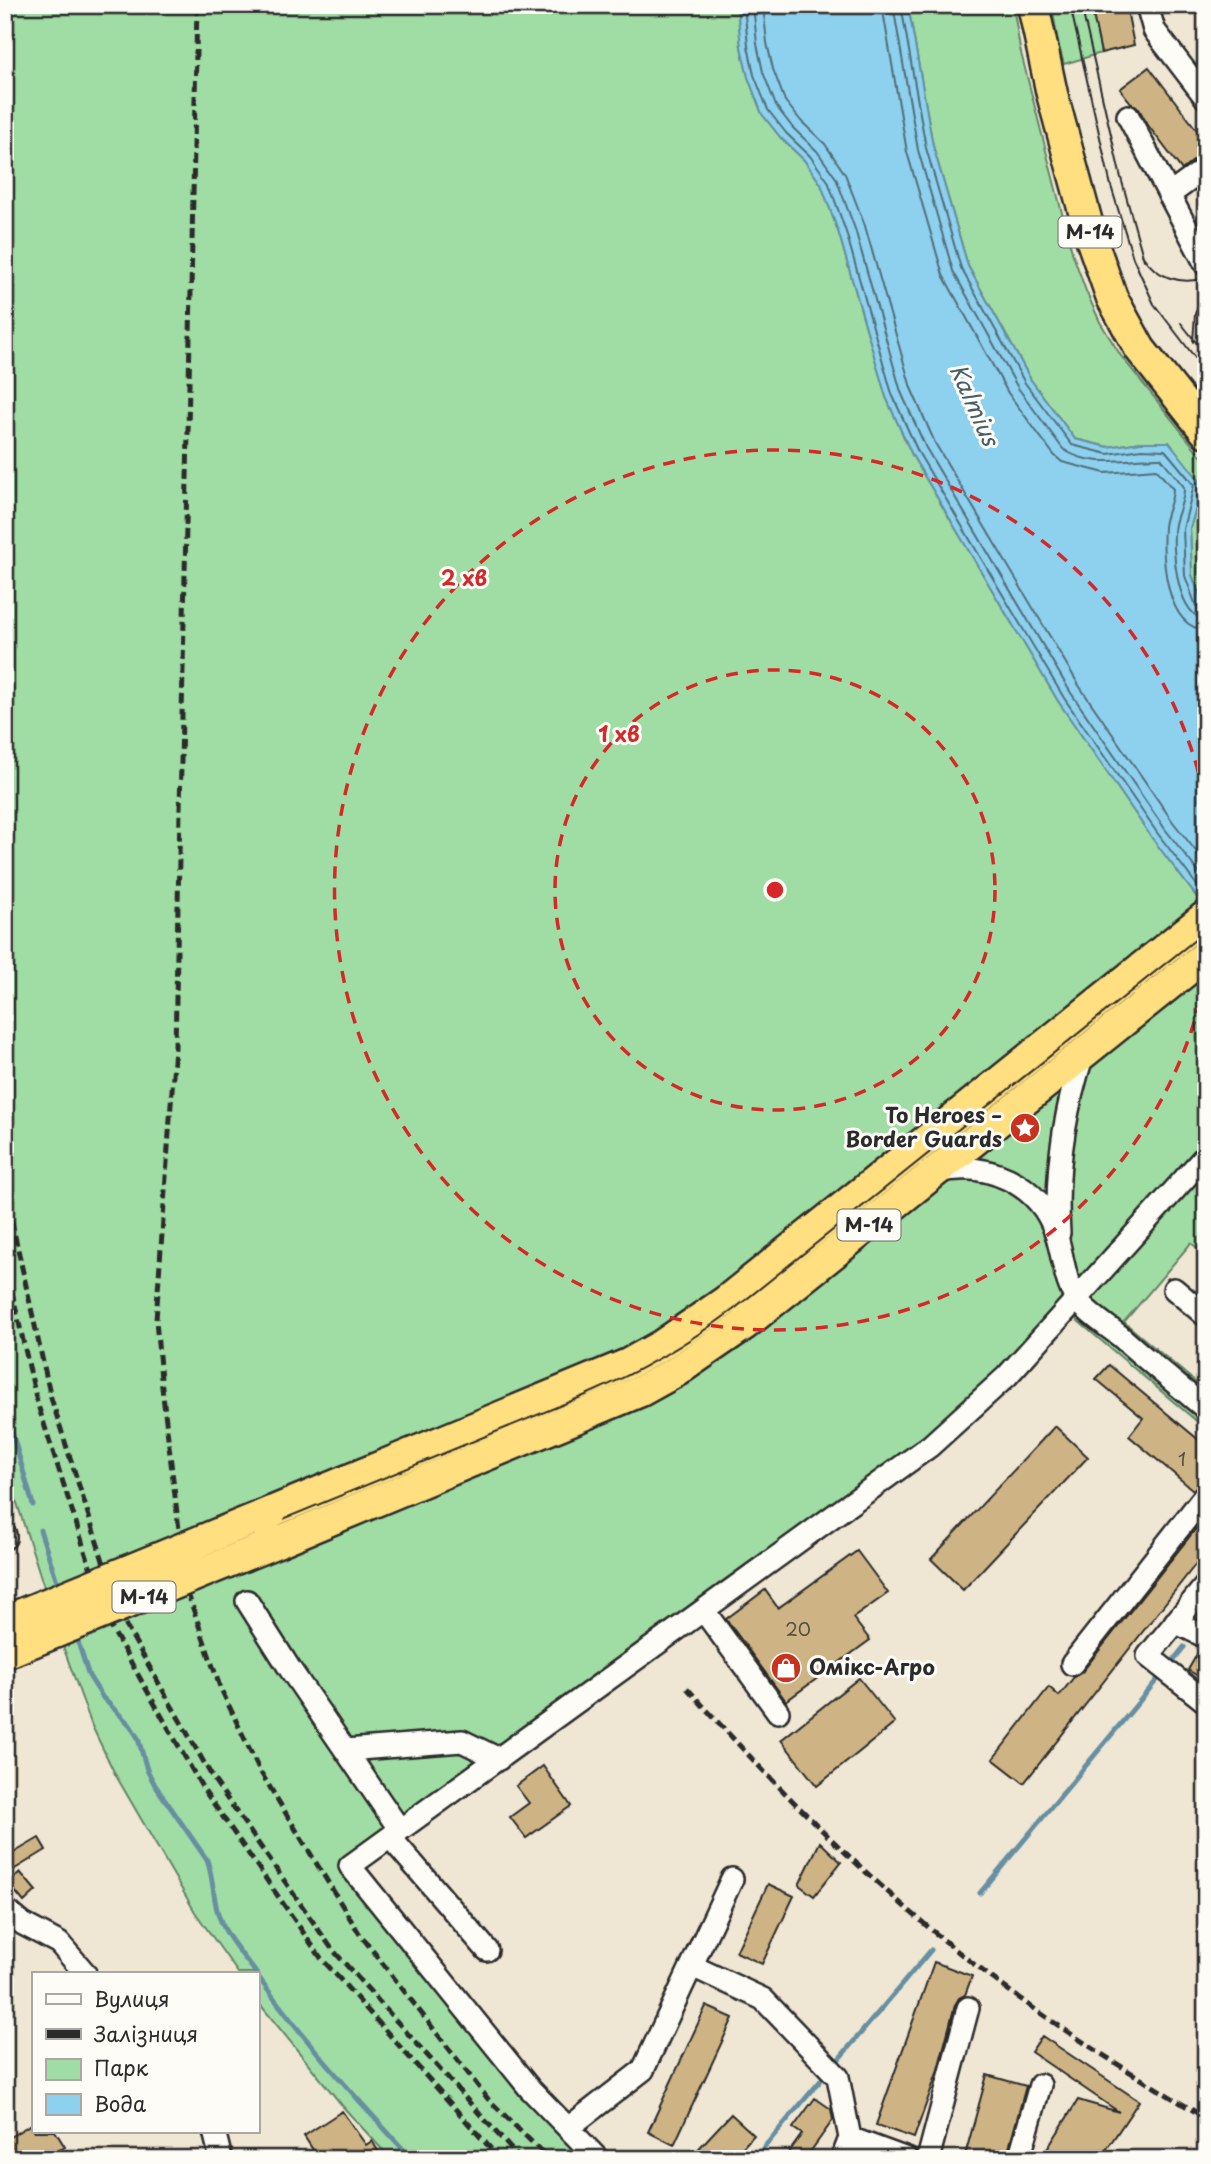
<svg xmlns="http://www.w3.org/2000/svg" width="1211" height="2164" viewBox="0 0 1211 2164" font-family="'Playpen Sans',sans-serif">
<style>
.green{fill:#a0dda4;stroke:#668468;stroke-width:2}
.water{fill:#8dd1ef;stroke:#668fa1;stroke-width:2}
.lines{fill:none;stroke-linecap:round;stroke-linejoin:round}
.shore{stroke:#526d79;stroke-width:2}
.stream{stroke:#668fa1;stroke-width:5}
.building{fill:#ceb484;stroke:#2b2b2b;stroke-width:2}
.minor-casing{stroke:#2b2b2b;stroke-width:26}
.highway-casing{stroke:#2b2b2b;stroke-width:35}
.minor{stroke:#fdfcf7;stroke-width:21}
.highway{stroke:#ffdf80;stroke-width:30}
.tram{stroke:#2b2b2b;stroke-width:2}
.rail{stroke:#2b2b2b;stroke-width:5;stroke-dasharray:10 5;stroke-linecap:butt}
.highway-bridge-casing{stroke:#2b2b2b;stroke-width:35;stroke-linecap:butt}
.highway-bridge{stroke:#ffdf80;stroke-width:30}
.ring{fill:none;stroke:#d62828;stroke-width:3.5;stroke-dasharray:12 9}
.labels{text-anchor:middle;stroke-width:6;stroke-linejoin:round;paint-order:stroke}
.number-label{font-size:18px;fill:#544d41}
.shield{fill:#fdfcf7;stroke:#6a6a68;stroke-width:2}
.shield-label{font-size:19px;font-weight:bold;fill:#2b2b2b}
.poi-label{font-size:21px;font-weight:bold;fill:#2b2b2b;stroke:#fdfcf7;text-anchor:end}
.water-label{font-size:23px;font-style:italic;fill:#485d66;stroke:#fdfcf7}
.centre{fill:#d62828;stroke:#fdfcf7;stroke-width:3.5}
.ring-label{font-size:21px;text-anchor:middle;font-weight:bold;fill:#d62828;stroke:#fdfcf7;stroke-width:6;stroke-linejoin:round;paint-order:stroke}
</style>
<rect width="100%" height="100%" fill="#efe6d4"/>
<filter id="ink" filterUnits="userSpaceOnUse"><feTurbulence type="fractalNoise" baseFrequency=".0143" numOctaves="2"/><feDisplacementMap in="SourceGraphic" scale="14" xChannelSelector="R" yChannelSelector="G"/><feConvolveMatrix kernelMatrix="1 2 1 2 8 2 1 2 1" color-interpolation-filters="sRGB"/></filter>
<g filter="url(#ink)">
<path class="green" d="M5,5H737L741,47L748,77L762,114L781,138L804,160L821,184L839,234L886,397L912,455L1058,701L1152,838L1205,908L659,1339L47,1596L5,1466Z
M908,5H1013L1020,49L1072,252L1086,291L1100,322L1121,356L1206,462V612L1192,575L1190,528L1203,485L1141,442L1108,447L1075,439L1031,380L968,266L933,146Z
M1052,5H1091L1101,53L1064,64L1058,43Z
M1206,964V1255L1191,1243L1124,1322L1206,1391V1429L1072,1316L1012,1381L360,1868L536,2085L606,2159H391L345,2109L259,2003L257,1973H238L195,1912L115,1774L92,1726L60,1638L595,1419Z"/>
<path class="water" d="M737,5H908L933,146L968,266L1031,380L1075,439L1108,447L1141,442H1169L1203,485L1190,528L1192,575L1206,612V909L1152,838L1058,701L912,455L886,397L839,234L821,184L804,160L781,138L762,114L748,77L741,47Z"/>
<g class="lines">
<path class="shore" d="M744,5L748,46L754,75L768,110L786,133L810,156L828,181L846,232L892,394L918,452L1064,698L1158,834L1206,897
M753,5L757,44L763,72L776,106L793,128L817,151L836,178L855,229L901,392L926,448L1071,693L1165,829L1206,882
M763,5L767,43L773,69L785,101L801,121L825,144L845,174L865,226L911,388L935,443L1080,687L1173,822L1206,864
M882,5L907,152L943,275L1008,393L1054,455L1062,462L1105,473L1156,469L1173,489C1173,502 1165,514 1164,527C1162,557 1165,628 1206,630
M893,5L918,150L953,271L1018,388L1063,449C1093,470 1128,457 1161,458L1184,487C1185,499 1178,511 1175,524C1171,546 1176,617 1206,619
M901,5L926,148L961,268L1025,383L1072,445L1108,454L1142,449L1165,450L1194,485L1183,529L1185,576L1196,606L1206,610"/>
<path class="stream" d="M5,1408L33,1505
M40,1530L59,1587
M76,1636L89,1676L103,1698L130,1725L138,1738L147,1770L155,1785L207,1860C213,1877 213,1894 217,1910C223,1934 242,1954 256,1973
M1168,1667L1184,1647
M980,1893L1162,1674
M257,1975C303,2040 358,2100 412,2159
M833,2066L931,1950
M754,2159L827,2073"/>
</g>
<path class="building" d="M1091,5H1126L1134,45L1101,53Z
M1149,67L1206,142V155L1198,157L1182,170L1147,124L1139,109L1132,104L1120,89Z
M1109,1365L1206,1446V1481L1201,1482L1193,1490L1129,1436L1143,1418L1096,1379Z
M1055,1426L1088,1457L963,1590L931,1559Z
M1206,1516V1551L1024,1783L993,1759L1049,1687L1059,1696L1074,1677L1082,1672Z
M857,1551L888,1593L853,1618L870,1640L786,1701L726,1619L765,1590L778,1608Z
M1200,1649L1206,1650V1681L1188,1670Z
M859,1678L895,1723L817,1786L781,1740Z
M543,1766L571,1806L526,1838L510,1817L529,1803L516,1786Z
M39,1838L46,1850L5,1875V1858Z
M820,1842L841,1862L814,1896L799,1885Z
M20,1872L36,1891L24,1902L8,1883Z
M768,1884L794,1896L762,1964L736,1952Z
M934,1962L972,1976L965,1995L959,1998L955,2005L937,2073L914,2138L876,2125Z
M706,2006L733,2018L674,2145L648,2132Z
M1042,2036L1139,2101L1100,2159H1041L1078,2100L1119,2112L1031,2052Z
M987,2075L1026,2086L1006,2159H964Z
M815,2098L831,2109L833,2120L805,2159H784L802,2134L793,2128Z
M342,2111L366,2145L372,2141L383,2159H319L304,2136Z
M731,2114L754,2135L732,2159H689Z
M33,2123V2131H55L65,2147L45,2159H5V2140Z"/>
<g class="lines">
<g class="minor-casing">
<path id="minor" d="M1147,5L1154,30L1206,98
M1128,116L1206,265
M1169,195L1206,168
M938,1172C986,1160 1038,1183 1055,1231C1063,1251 1064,1286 1079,1302C1090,1315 1106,1325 1120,1336C1148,1361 1177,1385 1206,1409
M1059,1233C1055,1172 1064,1113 1083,1054
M1174,1289L1206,1316
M5,1535V1538
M1206,1585L1148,1656L1206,1702
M247,1601L290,1669L400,1830
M704,1611L778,1712
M1175,1622L1206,1637
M1072,1664L1206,1494
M346,1750L462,1741L499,1759
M390,1837L487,1950
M5,1909L23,1924L59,1943L85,1973
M692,1966L763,1999L838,2077L850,2138L842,2159
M568,2128L643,2070L732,1879
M214,2131L221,2159
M850,2138L907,2159
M598,2159L530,2089L350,1866L930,1446L1007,1376L1206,1155
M928,2159L968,2008
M1019,2159L1040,2085"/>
</g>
<g class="highway-casing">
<path id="highway" d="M1033,5L1052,94L1092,241L1112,298L1140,349L1206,432
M271,1512L628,1364L662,1345L726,1301L1206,916
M282,1540L641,1391L677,1371L744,1325L1206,955"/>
</g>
<use href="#minor" class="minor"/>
<use href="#highway" class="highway"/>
<path class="tram" d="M1070,5L1111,186L1133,258L1154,304L1206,372
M1081,5L1121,178L1144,260
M1142,255C1156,278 1180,285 1206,278
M1181,323L1206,355
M1193,342L1195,314L1206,289
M5,1633L586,1395C639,1372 687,1344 733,1310L1206,931"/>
<path class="rail" d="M197,5L175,1047L156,1320L161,1379L186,1588L220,1687L260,1771L359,1933L488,2099L549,2159
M5,1191L51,1398L121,1617L214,1780L332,1949L520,2159
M5,1261L37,1402L108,1622L202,1787L321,1958L500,2159
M687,1688C774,1785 864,1877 966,1958C1042,2018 1123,2069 1206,2118"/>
<g class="highway-bridge-casing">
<path id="highway-bridge" d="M5,1621L271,1512
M5,1653L282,1540"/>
</g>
<use href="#highway-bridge" class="highway-bridge"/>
</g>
</g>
<g class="ring">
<circle cx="775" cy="890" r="220"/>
<path d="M1205 981A440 440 0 1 1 1205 799"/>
</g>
<defs>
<g id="sight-disc" transform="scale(1.575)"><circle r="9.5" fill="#c8321e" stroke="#fdfcf7"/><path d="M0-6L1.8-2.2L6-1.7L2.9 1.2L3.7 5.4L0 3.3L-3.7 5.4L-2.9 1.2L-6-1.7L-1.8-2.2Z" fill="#fff"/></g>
<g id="shop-disc" transform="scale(1.575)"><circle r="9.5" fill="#c8321e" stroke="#fdfcf7"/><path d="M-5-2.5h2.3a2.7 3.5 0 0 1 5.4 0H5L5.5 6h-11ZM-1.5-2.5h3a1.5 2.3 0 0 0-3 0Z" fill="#fff"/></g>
</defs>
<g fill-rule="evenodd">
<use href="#sight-disc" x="1025" y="1128"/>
<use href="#shop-disc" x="786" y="1668"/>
</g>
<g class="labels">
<g class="number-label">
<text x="1182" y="1466">1</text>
<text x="798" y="1636">20</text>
</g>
<g class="shield">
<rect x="1058.5" y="216.5" width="63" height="31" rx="5"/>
<rect x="837.5" y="1209.5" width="63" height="31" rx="5"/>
<rect x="112.5" y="1581.5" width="63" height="31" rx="5"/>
</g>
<g class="shield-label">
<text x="1090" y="239">М-14</text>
<text x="869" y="1232">М-14</text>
<text x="144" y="1604">М-14</text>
</g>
<g class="poi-label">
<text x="1002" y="1123">To Heroes –<tspan x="1002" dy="24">Border Guards</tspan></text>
<text x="809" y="1675" text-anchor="start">Омiкс-Агро</text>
</g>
<g class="water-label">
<text transform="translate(974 405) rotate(66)" y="8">Kalmius</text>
</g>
</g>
<circle cx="775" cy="890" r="10" class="centre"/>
<g class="ring-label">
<text x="464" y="586">2 хв</text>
<text x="619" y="742">1 хв</text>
</g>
<rect width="1211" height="2164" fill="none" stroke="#fdfcf7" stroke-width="28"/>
<rect x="14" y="14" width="1183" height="2136" fill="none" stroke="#2b2b2b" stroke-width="2.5" filter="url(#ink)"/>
<rect x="32" y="1972" width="228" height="161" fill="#fdfcf7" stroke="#a9a8a5" stroke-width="2"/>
<rect x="46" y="1994" width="35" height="10" fill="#fdfcf7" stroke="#a9a8a5" stroke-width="2"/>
<text x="94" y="2007" font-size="21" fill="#2b2b2b">Вулиця</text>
<rect x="46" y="2029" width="35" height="10" fill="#2b2b2b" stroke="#a9a8a5" stroke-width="2"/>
<text x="94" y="2042" font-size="21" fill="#2b2b2b">Залізниця</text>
<rect x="46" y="2059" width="35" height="21" fill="#a0dda4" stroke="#a9a8a5" stroke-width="2"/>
<text x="94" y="2076" font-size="21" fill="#2b2b2b">Парк</text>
<rect x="46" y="2094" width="35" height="21" fill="#8dd1ef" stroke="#a9a8a5" stroke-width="2"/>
<text x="94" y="2112" font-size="21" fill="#2b2b2b">Вода</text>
</svg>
